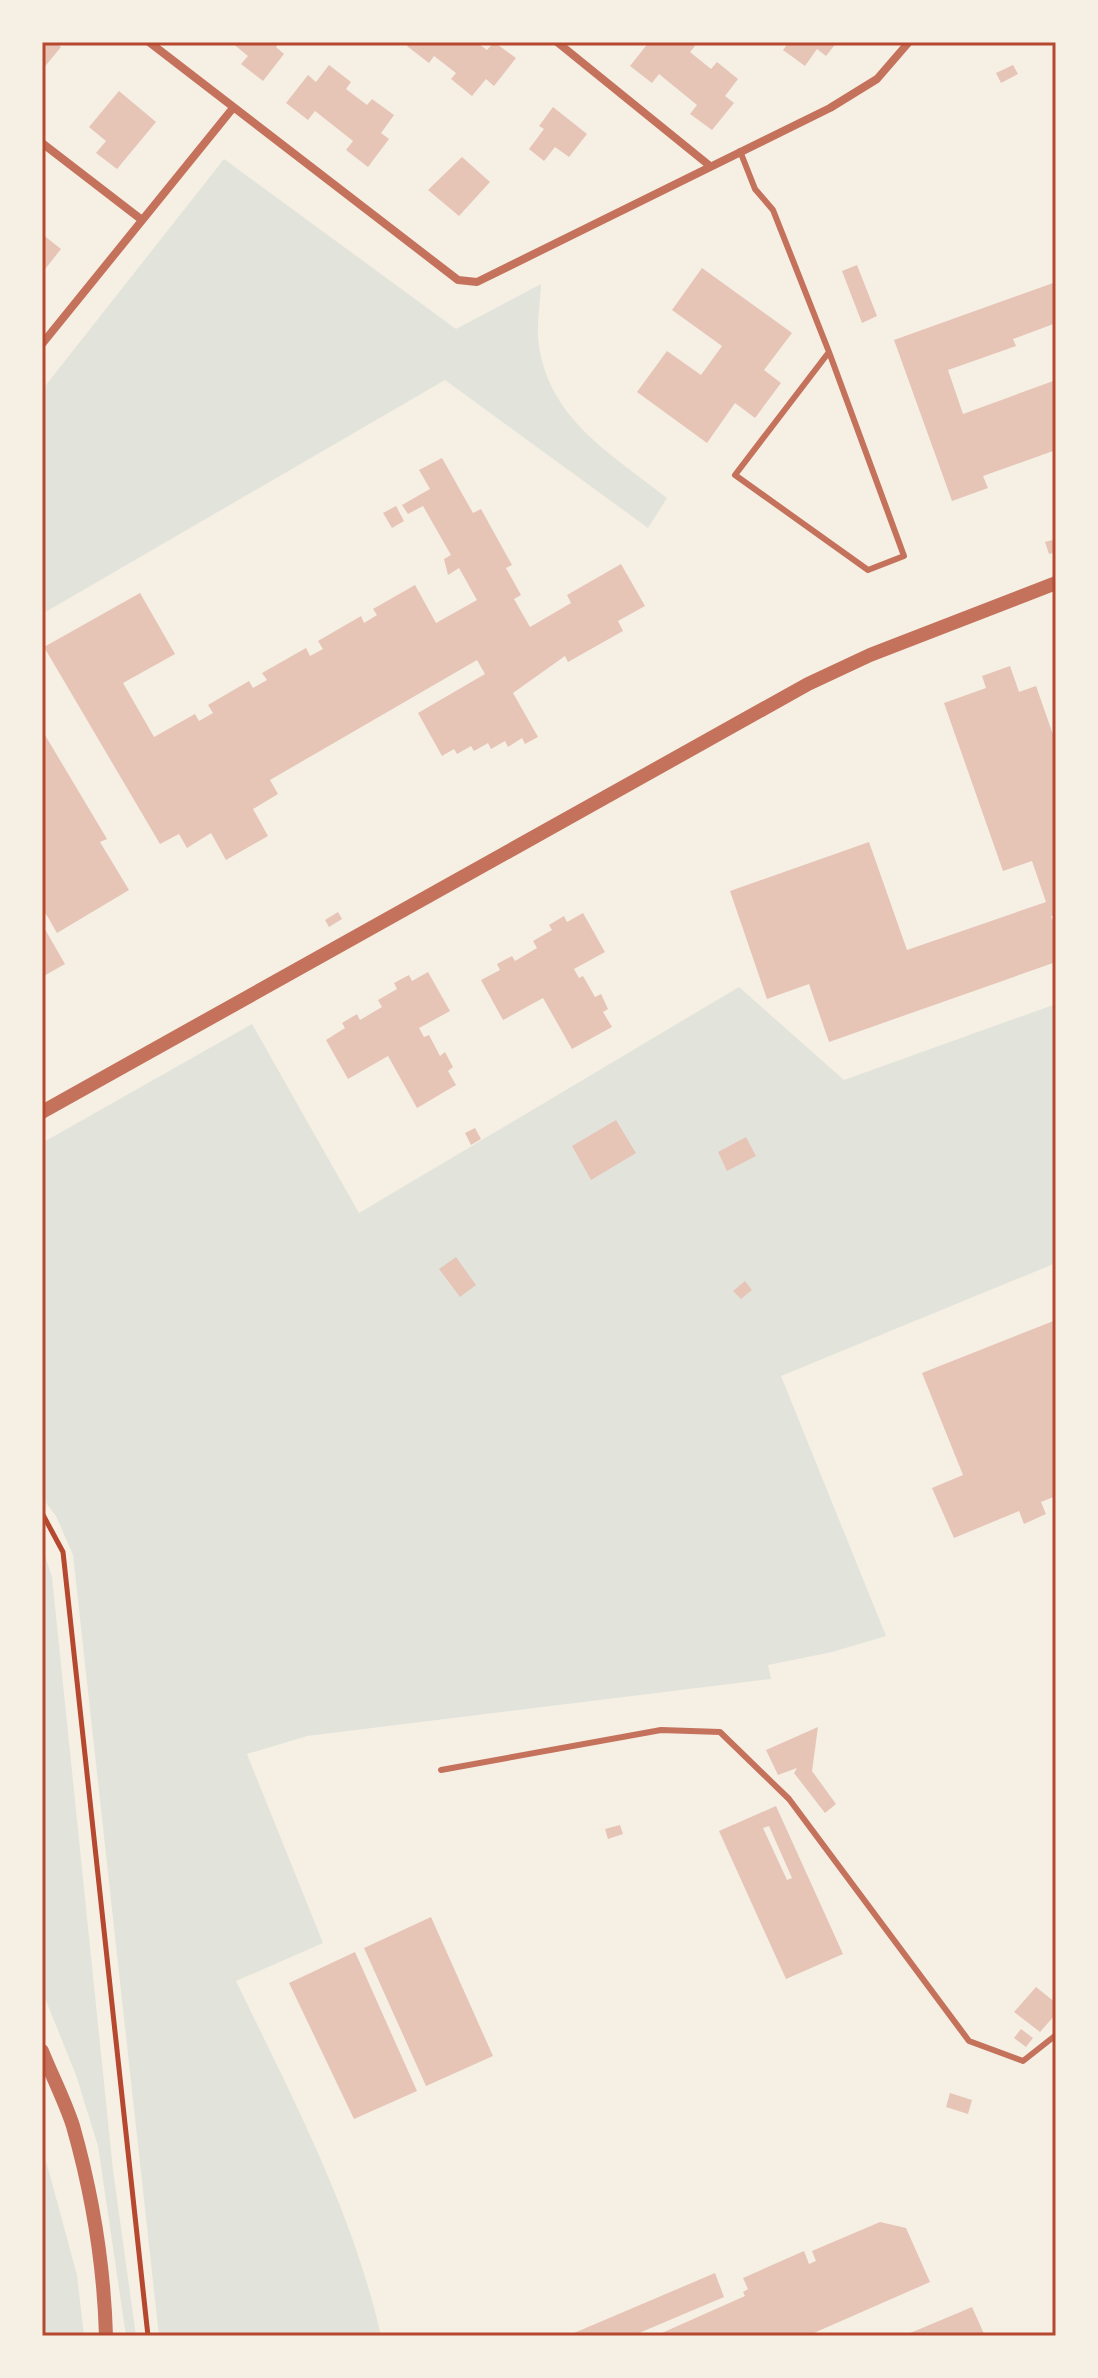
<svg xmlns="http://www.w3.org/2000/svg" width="1098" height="2378" viewBox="0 0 1098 2378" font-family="'Open Sans',sans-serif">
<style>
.green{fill:#e2e4dc}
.building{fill:#e6c5b7;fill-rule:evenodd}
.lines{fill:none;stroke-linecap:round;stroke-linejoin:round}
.path{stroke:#b5482f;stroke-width:5}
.service{stroke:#c5725c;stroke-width:6}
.minor{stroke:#c5725c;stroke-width:8}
.tertiary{stroke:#c5725c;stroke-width:14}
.neatline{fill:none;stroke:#b5482f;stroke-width:3}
</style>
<rect width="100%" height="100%" fill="#f6efe4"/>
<path class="green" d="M224,159L456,329L541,284C540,304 536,327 539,346C550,420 613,455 667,498L648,528L445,380L42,614V390Z
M739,987L844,1080L1056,1004V1263L781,1376L886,1636L832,1652L768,1665L771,1679L307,1736L247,1754L323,1943L236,1981C291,2095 353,2211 381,2336H159L73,1555L56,1516L42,1498V1143L252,1024L359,1213Z
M42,1546L52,1577L113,2170L136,2336H126L98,2146L76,2075L42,1991Z
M42,2146L77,2275L84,2336H42Z"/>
<path class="building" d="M42,42H56L61,47L42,70Z
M231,42H279L276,47L284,54L263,81L241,64L248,56Z
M410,42H476L487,50L494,42L516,58L494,86L486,79L472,96L451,79L456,73L434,56L429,63L407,46Z
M649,42L660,45L663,42H690L695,46L690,52L711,69L717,62L738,79L725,96L734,103L712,130L690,114L697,105L659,74L652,83L630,66Z
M789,42H837L826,56L817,49L805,66L783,50Z
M329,65L351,82L346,89L367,105L372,99L394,115L381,133L389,139L368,167L346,150L353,141L315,111L308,120L286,103L308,75L316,82Z
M1013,65L1018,74L1001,83L996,73Z
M119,91L156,122L117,169L96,153L106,141L89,127Z
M553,107L587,134L569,157L555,147L544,161L529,149L544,129L539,126Z
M462,157L490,182L459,216L428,190Z
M42,234L61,249L42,273Z
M857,265L877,316L862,323L842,271Z
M702,268L792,333L764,370L781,383L755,418L735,403L707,443L637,392L667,351L701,375L722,346L672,310Z
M1056,282V323L1013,339L1016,346L948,370L963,414L1056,380V450L983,476L988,488L952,501L894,340Z
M442,458L473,513L481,509L512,565L506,568L521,595L514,599L530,627L571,603L567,595L621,564L645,606L618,621L623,631L568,662L565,656L513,693L538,737L525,744L522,738L508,747L505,741L491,749L488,743L474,751L471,746L457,754L454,749L442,756L418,713L485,674L477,660L270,780L278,794L253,809L268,836L226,860L211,833L187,848L179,834L160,844L44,647L140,593L175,654L123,683L154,737L195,714L199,721L213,713L208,705L249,681L253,688L267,680L262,673L306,648L310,656L323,649L318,641L361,616L364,623L377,615L373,609L415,585L436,623L477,600L459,568L448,575L444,559L451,555L423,506L408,514L402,505L430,489L419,470Z
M396,506L404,521L392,528L383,513Z
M1056,539V552L1049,554L1045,542Z
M1010,666L1019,692L1036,686L1056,743V915L1051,916L1056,930V962L829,1042L809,984L767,999L730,891L869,842L907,950L1046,902L1032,861L1003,871L944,703L986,688L982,676Z
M42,730L107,839L100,842L129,890L57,933L46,914L42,916Z
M338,912L342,919L329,927L325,920Z
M583,913L605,952L574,969L579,978L583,976L595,997L601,994L608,1009L603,1012L612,1027L572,1049L543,998L503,1020L481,980L500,970L497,964L512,956L515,961L537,948L533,941L552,930L549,925L564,916L567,922Z
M42,924L65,964L42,977Z
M428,972L450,1011L419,1028L424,1037L429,1035L440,1056L445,1052L453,1067L448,1071L456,1085L417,1108L388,1056L348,1079L326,1040L345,1028L342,1023L357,1014L360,1020L382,1007L378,1000L397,989L394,983L409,975L412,981Z
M616,1120L636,1153L591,1180L572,1146Z
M475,1128L481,1139L471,1145L465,1133Z
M746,1137L756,1156L727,1171L718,1152Z
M456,1257L476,1285L460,1297L439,1269Z
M745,1281L752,1290L741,1299L733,1291Z
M1056,1320V1496L1041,1502L1046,1514L1024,1524L1019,1511L954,1538L932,1488L963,1475L922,1373Z
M818,1727L812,1771L836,1804L825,1813L794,1773L797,1768L778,1775L766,1750Z
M776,1806L843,1954L786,1979L719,1831ZM769,1826L792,1878L787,1880L763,1828Z
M620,1825L623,1834L608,1839L605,1829Z
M431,1917L493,2056L426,2086L364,1948Z
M355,1952L417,2091L354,2119L289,1983Z
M1036,1987L1056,2003V2014L1040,2032L1014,2012Z
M1021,2029L1033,2038L1026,2047L1014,2038Z
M950,2093L972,2100L968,2114L946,2107Z
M880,2222L906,2228L930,2282L807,2336H655L745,2296L743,2292L748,2289L743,2278L804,2251L809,2264L816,2261L812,2251Z
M715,2273L724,2297L632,2336H567Z
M972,2307L985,2336H903L958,2313Z"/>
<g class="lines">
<path class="path" d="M42,1513L63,1552L148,2336"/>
<path class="service" d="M740,151L755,189L773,210L829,352L735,475L868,570L904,556L829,352
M441,1770L661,1730L720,1732L789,1799L969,2041L1023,2061L1056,2035"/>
<path class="minor" d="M149,42L458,280L477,282L830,108L877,79L909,42
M557,42L710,166
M42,143L142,220
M42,344L233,108"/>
<path class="tertiary" d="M42,1112L808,684L870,655L1056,583
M42,2051C52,2076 65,2101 73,2126C92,2193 104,2267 106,2336"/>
</g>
<rect width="1098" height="2378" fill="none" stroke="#f6efe4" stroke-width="88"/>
<rect x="44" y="44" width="1010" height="2290" class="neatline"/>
</svg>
